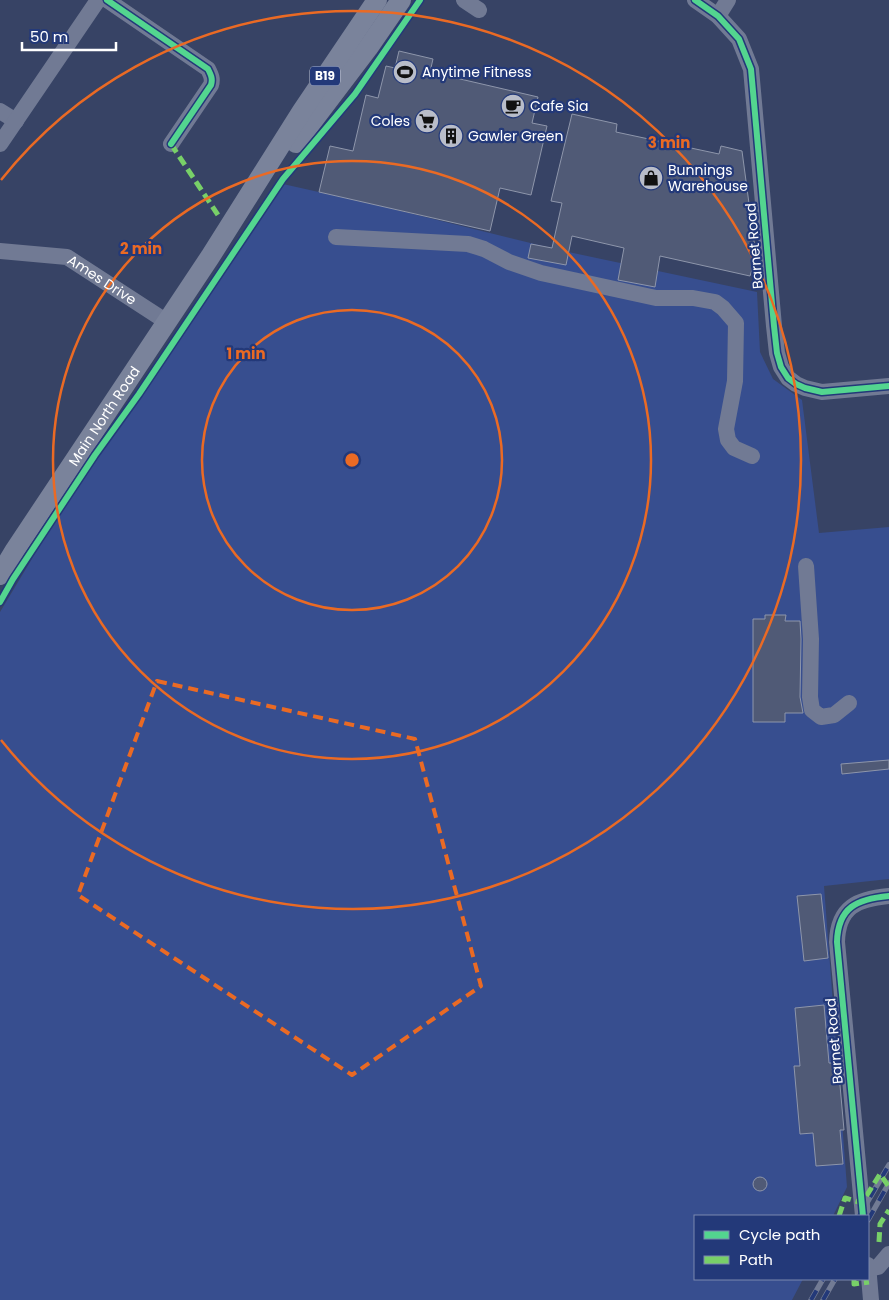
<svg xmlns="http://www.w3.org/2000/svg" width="889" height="1300" viewBox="0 0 889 1300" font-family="Poppins,sans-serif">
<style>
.green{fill:#374e8f}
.building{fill:#505a76;stroke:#8e96ab}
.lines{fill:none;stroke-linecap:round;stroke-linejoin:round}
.minor{stroke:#717a94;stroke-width:16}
.major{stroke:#7a839b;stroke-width:20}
.rail-casing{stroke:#727b94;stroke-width:5.5}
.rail{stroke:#233979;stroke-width:4;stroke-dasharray:11;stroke-linecap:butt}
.quiet{stroke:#78d068;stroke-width:5;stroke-dasharray:10 5;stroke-linecap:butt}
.cycleway-casing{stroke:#233979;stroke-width:9}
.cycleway{stroke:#53d58f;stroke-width:6}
.marked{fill:none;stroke:#ea6a24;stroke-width:4;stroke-dasharray:10 6;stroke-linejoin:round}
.ring{fill:none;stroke:#ea6a24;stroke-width:2.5}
.labels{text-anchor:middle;stroke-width:4.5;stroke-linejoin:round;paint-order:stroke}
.shield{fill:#233979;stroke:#bdc4d7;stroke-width:1}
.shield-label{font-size:12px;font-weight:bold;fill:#fff}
.poi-label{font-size:14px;fill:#fff;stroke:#233979;text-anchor:start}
.street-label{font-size:14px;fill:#fff;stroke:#233979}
.centre{fill:#ea6a24;stroke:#233979;stroke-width:2.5}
.ring-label{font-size:15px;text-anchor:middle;font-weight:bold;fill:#ea6a24;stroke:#233979;stroke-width:4.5;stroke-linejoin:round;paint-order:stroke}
</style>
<rect width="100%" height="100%" fill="#374365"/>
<path class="green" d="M283,184L381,206L559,250L757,292L760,352L773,379L802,400L819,533L889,527V879L824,886L847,1187L833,1216H695V1279H803L792,1300H0V612L33,557L60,514Z"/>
<path class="building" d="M399,51L433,59L430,72L538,97L532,123L547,126L531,195L500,188L490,231L319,192L330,146L353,151L366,95L378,98L386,66L395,68Z
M572,114L617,124L616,132L719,154L721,146L742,151L756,256L750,276L660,256L655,287L618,280L624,248L572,236L566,265L528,258L531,244L552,248L562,203L551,201Z
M765,615H786L785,621H800L801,639L800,697L803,713H785V722H753V619H765Z
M889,760V769L842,774L841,764Z
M821,894L828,958L804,961L797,896Z
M824,1005L829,1063H838L844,1130H840L843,1164L816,1166L813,1133L800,1134L794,1066H800L795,1008Z
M753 1184a7 7 0 1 1 14 0a7 7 0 1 1-14 0Z"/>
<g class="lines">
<g class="minor">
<path d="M107,0L208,69C211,75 213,79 211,85L171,144"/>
<path d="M464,0L479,10"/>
<path d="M695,0L718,16L739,39L751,69L774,326L777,353L781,367L788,378L796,384L805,388L822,392L889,386"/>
<path d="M718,16L728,0"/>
<path d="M0,111L16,121"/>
<path d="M0,144L98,0"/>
<path d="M336,237L468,244L484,249L509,262L541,273L656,298H693L715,302L723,308L736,323L735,381L726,429L728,440L734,448L752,456"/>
<path id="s1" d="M0,251L67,257L167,322"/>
<path d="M806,566L811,639L810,697L812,710L821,717L834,715L849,703"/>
<path d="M863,1216L837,942C838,907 857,899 889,896"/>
<path d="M868,1265L871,1300"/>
<path d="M868,1269L878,1267L889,1254"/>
</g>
<g class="major">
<path d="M296,143L368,48L401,0"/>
<path id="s2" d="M0,575L15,550L210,257L302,111L377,0"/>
</g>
<g class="rail-casing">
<path id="rail" d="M859,1216L889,1165
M868,1220L889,1183
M811,1300L823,1279
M823,1300L835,1279"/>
</g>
<use href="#rail" class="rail"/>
<path class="quiet" d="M171,144L218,215
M839,1216L845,1198L862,1203L880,1174L889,1187
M879,1242L880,1224L889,1210
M854,1279V1284L869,1282"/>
<g class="cycleway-casing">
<path id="cycleway" d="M107,0L208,69C211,75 213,79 211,85L171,144
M695,0L718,16L739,39L751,69L774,326L777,353L781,367L788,378L796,384L805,388L822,392L889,386
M0,602L13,579L95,455L139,394L283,179L355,94L420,0
M863,1216L837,942C838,907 857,899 889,896"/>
</g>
<use href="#cycleway" class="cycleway"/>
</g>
<path class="marked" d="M157,681L415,739L481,986L352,1075L78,895Z"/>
<g class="ring">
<circle cx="352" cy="460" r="150"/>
<circle cx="352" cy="460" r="299"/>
<path d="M1 180A449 449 0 1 1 1 740"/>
</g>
<defs>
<g id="stadium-disc" transform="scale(1.25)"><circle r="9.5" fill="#b9bdc9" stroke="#233979"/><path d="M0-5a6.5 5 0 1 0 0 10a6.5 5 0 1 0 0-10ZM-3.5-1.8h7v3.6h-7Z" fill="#111"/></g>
<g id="cafe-disc" transform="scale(1.25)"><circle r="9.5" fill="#b9bdc9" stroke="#233979"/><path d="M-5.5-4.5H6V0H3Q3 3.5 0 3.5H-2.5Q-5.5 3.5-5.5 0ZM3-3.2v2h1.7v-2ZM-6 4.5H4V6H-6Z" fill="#111"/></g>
<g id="supermarket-disc" transform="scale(1.25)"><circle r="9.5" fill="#b9bdc9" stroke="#233979"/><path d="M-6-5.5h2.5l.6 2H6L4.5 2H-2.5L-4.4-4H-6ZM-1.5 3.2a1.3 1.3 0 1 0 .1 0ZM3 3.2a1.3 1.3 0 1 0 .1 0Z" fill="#111"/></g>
<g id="building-disc" transform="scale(1.25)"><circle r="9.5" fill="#b9bdc9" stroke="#233979"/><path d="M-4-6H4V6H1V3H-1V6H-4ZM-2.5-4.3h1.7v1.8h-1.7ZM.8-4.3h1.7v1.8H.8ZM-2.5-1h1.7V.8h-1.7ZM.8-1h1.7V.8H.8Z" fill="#111"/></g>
<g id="shop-disc" transform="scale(1.25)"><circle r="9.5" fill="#b9bdc9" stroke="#233979"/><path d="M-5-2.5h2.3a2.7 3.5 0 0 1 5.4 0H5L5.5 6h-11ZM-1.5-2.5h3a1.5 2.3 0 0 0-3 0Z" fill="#111"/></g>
</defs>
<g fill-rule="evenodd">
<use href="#stadium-disc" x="405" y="72"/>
<use href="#cafe-disc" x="513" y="106"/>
<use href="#supermarket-disc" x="427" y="121"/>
<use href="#building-disc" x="451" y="136"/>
<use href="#shop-disc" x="651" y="178"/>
</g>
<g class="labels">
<rect class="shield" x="310" y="66.5" width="30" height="19" rx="4"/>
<g class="shield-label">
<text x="325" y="80">B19</text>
</g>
<g class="poi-label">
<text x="422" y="77">Anytime Fitness</text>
<text x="530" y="111">Cafe Sia</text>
<text x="410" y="126" text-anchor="end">Coles</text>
<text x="468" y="141">Gawler Green</text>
<text x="668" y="175">Bunnings<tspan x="668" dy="16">Warehouse</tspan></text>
</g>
<g class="street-label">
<text transform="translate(754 246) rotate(-95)" y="5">Barnet Road</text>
<text dy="5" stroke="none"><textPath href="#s1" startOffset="109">Ames Drive</textPath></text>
<text dy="5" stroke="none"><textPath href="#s2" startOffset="190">Main North Road</textPath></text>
<text transform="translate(834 1041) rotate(-95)" y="5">Barnet Road</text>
</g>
</g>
<circle cx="352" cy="460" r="8" class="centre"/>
<g class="ring-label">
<text x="669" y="148">3 min</text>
<text x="141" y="254">2 min</text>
<text x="246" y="359">1 min</text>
</g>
<rect x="694" y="1215" width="175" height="65" fill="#233979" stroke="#7b88af"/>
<rect x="704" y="1231" width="25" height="8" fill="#53d58f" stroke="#7b88af"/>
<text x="739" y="1240" font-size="15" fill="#ffffff">Cycle path</text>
<rect x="704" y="1256" width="25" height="8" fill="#78d068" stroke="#7b88af"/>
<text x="739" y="1265" font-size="15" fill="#ffffff">Path</text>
<path d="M22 42v8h94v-8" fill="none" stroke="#ffffff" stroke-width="2.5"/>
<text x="30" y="42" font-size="15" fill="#ffffff" stroke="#233979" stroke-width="4" paint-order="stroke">50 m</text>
</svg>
